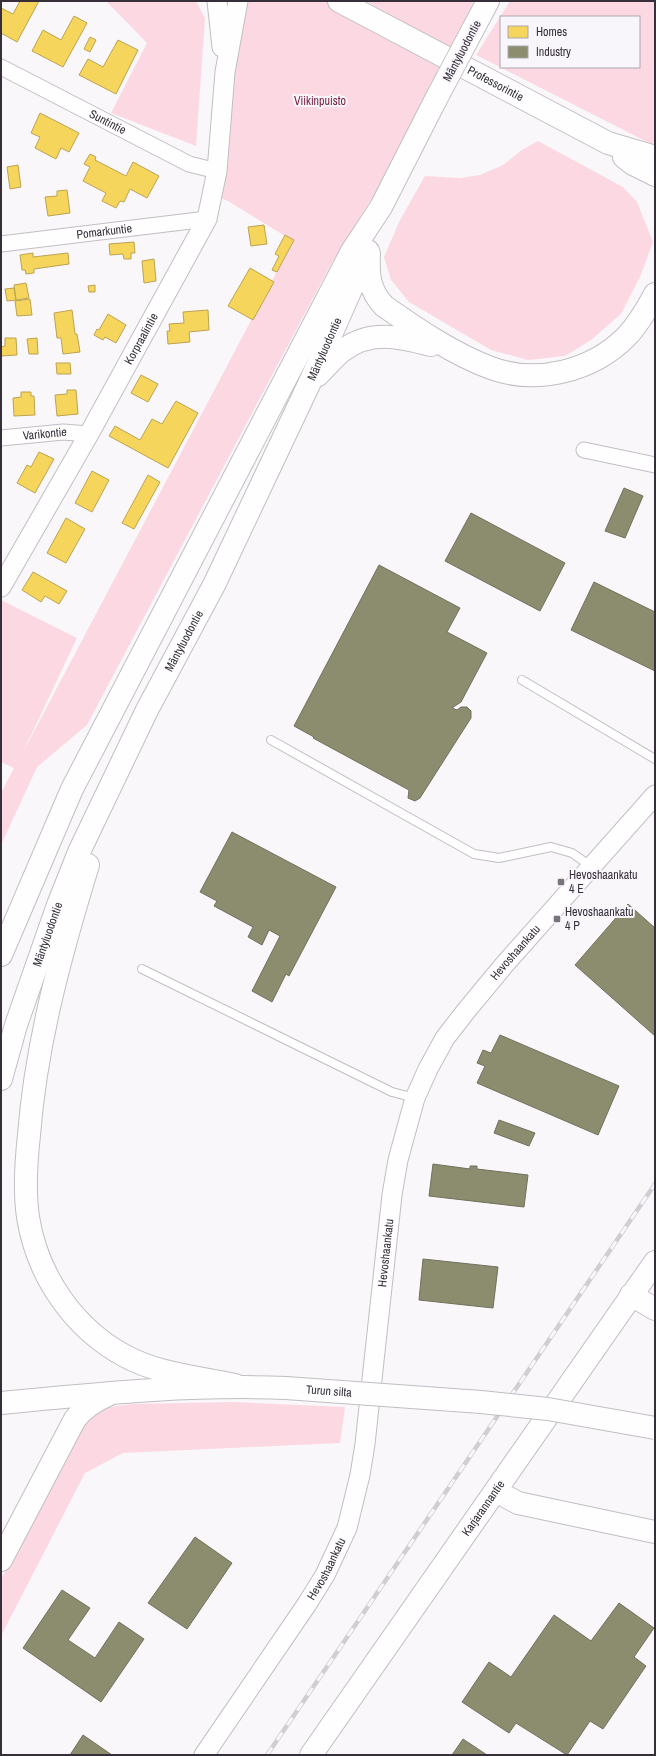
<svg xmlns="http://www.w3.org/2000/svg" width="656" height="1756" viewBox="0 0 656 1756" font-family="'Archivo Narrow',sans-serif">
<style>
.green{fill:#fcd9e2;fill-rule:evenodd}
.homes{fill:#f6d55c;stroke:#bca352}
.industry{fill:#8c8c6e;stroke:#72705e}
.lines{fill:none;stroke-linecap:round;stroke-linejoin:round}
.service-casing{stroke:#c2bec4;stroke-width:10}
.minor-casing{stroke:#c2bec4;stroke-width:17}
.tertiary-casing{stroke:#c2bec4;stroke-width:21}
.secondary-casing{stroke:#c2bec4;stroke-width:24}
.trunk-casing{stroke:#c2bec4;stroke-width:24}
.service{stroke:#fefefe;stroke-width:8}
.minor{stroke:#fefefe;stroke-width:15}
.tertiary{stroke:#fefefe;stroke-width:19}
.secondary{stroke:#fefefe;stroke-width:22}
.trunk{stroke:#fefefe;stroke-width:22}
.rail-casing{stroke:#cfced0;stroke-width:4.5}
.rail{stroke:#f9f6fb;stroke-width:3;stroke-dasharray:9;stroke-linecap:butt}
.trunk-bridge-casing{stroke:#c2bec4;stroke-width:24;stroke-linecap:butt}
.trunk-bridge{stroke:#fefefe;stroke-width:22}
.poi-dot{fill:#7a757d;stroke:#f9f6fb;stroke-width:1.5}
.labels{text-anchor:middle;stroke-width:4;stroke-linejoin:round;paint-order:stroke}
.street-label{font-size:12px;fill:#362f3a;stroke:#f9f6fb}
.park-label{font-size:12px;fill:#7c2241;stroke:#f9f6fb}
.poi-label{font-size:12px;fill:#362f3a;stroke:#f9f6fb;text-anchor:start}
</style>
<rect width="100%" height="100%" fill="#f9f7fa"/>
<path class="green" d="M106,1H196L205,18L196,146L111,113L147,43Z
M243,1H336L455,64L331,264L87,725L37,767L1,845V793L14,768L1,762V600L77,638L22,754L293,241L228,201L212,195Z
M366,1H474L450,48Z
M510,1H655V146L476,55ZM501,17H639V67H501Z
M538,141L623,187L637,202L653,242L640,277L621,314L591,340L565,356L528,360L491,350L409,302L391,280L384,257L400,220L425,176L460,178L480,175L503,165L522,150Z
M233,1402L345,1407L340,1443L123,1453L85,1473L1,1636V1579L83,1425L102,1408L132,1404Z"/>
<path class="homes" d="M20,1H39L17,42L1,33V8L13,14Z
M74,16L87,23L63,67L32,51L43,30L61,40Z
M90,37L96,40L90,52L84,49Z
M118,40L138,50L116,94L79,75L88,59L103,67Z
M40,113L79,133L69,152L61,148L56,159L35,148L40,137L31,133Z
M90,154L96,157L95,160L126,176L133,162L159,176L147,198L130,189L124,202L120,201L116,208L102,201L106,193L83,181L90,167L84,164Z
M18,165L21,187L10,189L7,167Z
M67,190L70,213L48,216L45,197L57,196V191Z
M264,225L267,244L251,246L248,227Z
M285,235L294,240L277,272L272,270L279,256L275,254Z
M134,242L135,253H131V259H124L123,254L110,255L109,244Z
M33,253V257L68,253L69,264L34,269V273L26,274L25,270H22L20,255Z
M154,259L156,281L144,283L142,261Z
M250,268L274,282L253,320L228,306Z
M26,283L29,298L16,300L14,285Z
M95,285V292H89L88,286Z
M14,288L16,300L7,301L5,289Z
M30,299L32,315L17,316L15,301Z
M72,310L75,334H77L80,352L63,354L61,338H57L54,313Z
M208,310L209,330L189,332L190,342L168,344L167,331H170L169,324L184,323L183,312Z
M108,314L126,325L116,343L105,337L103,340L94,335L97,329L99,330Z
M5,338H16L17,355L1,356V347L5,346Z
M37,338L38,354H29L27,339Z
M56,363H70L71,374H57Z
M141,375L158,384L148,402L131,393Z
M67,390H76L78,414L57,416L55,395L67,394Z
M21,392H31V396H34L35,415L14,416L13,398L21,397Z
M176,401L198,413L168,468L109,436L115,426L140,440L152,419L162,424Z
M39,452L54,459L35,493L17,483L27,465L31,467Z
M92,471L109,480L92,512L75,503Z
M148,475L160,482L134,529L122,523Z
M66,518L85,529L66,563L47,553Z
M33,572L67,591L59,604L45,596L41,602L22,590Z"/>
<path class="industry" d="M624,488L643,496L625,538L605,531Z
M471,513L565,563L540,611L445,561Z
M379,565L460,608L447,632L487,653L461,702L452,708L457,710L461,707H467L471,711V718L420,798L415,801L408,798L409,790L313,738L314,737L294,726Z
M594,582L655,612V671L571,630Z
M232,832L336,887L289,976L286,974L272,1002L252,991L280,936L269,930L262,945L248,937L253,927L214,906L217,901L200,892Z
M628,904L655,928V1036L575,965Z
M500,1035L619,1086L598,1135L477,1083L485,1066L477,1063L483,1050L491,1053Z
M499,1120L535,1133L529,1146L494,1133Z
M433,1164L470,1169V1166H477V1169L528,1175L524,1207L429,1196Z
M423,1259L498,1267L493,1308L419,1300Z
M195,1537L232,1563L187,1629L148,1603Z
M62,1590L90,1608L68,1640L95,1658L119,1622L144,1639L101,1702L23,1648Z
M619,1603L654,1628L634,1657L646,1666L603,1729L590,1721L567,1755L516,1723L509,1733L462,1702L489,1662L511,1677L554,1615L591,1641Z
M83,1735L112,1755H70Z
M463,1739L487,1755H452Z"/>
<g class="lines">
<g class="service-casing">
<path id="service" d="M522,680L655,759
M271,740L474,854L499,858L551,847L572,853L592,867
M142,969L392,1092L415,1098"/>
</g>
<g class="minor-casing">
<g id="minor">
<path id="s1" d="M1,67L189,164L217,171"/>
<path id="s2" d="M1,244L207,219"/>
<path id="s3" d="M1,438L63,432L89,434"/>
<path d="M584,450L655,465"/>
</g>
</g>
<g class="tertiary-casing">
<g id="tertiary">
<path d="M217,1L222,47"/>
<path id="s4" d="M1,587L89,434L207,219L217,171L225,72L238,1"/>
<path id="s5" d="M204,1755L307,1604L325,1575L347,1528L360,1475L365,1444L392,1195L398,1160L415,1098L428,1069L445,1038L466,1011L504,965L655,795"/>
</g>
</g>
<g class="secondary-casing">
<g id="secondary">
<path id="s6" d="M339,1L608,143L655,157"/>
<path d="M624,157L633,164L655,175"/>
<path id="s7" d="M311,1755L655,1262"/>
</g>
</g>
<g class="trunk-casing">
<g id="trunk">
<path d="M472,31L488,1"/>
<path d="M369,254C368,275 369,290 384,306C417,329 453,354 491,368C537,385 592,371 626,337C638,325 647,309 655,294"/>
<path d="M318,375C326,367 333,358 342,351C370,329 400,337 431,345"/>
<path d="M88,865C61,953 36,1043 29,1135C26,1162 24,1190 28,1217C37,1275 73,1328 125,1356C158,1374 198,1377 235,1385"/>
<path d="M1,955L72,789L352,251L381,207L435,101"/>
<path id="s8" d="M1,1079L16,1025L58,905L79,852L147,710L214,585L310,382L368,251"/>
<path d="M631,1295L655,1309"/>
<path d="M1,1403C96,1394 191,1384 286,1388"/>
<path d="M496,1491L518,1503L655,1532"/>
<path d="M1,1560L75,1419C84,1408 94,1401 108,1395"/>
</g>
</g>
<use href="#service" class="service"/>
<use href="#minor" class="minor"/>
<use href="#tertiary" class="tertiary"/>
<use href="#secondary" class="secondary"/>
<use href="#trunk" class="trunk"/>
<g class="rail-casing">
<path id="rail" d="M267,1755L655,1184"/>
</g>
<use href="#rail" class="rail"/>
<g class="trunk-bridge-casing">
<g id="trunk-bridge">
<path d="M435,101L472,31"/>
<path id="s9" d="M286,1388L481,1402L548,1409L655,1428"/>
</g>
</g>
<use href="#trunk-bridge" class="trunk-bridge"/>
</g>
<g class="poi-dot">
<rect x="557" y="878" width="8" height="8" rx="2"/>
<rect x="553" y="915" width="8" height="8" rx="2"/>
</g>
<g class="labels">
<g class="street-label">
<text transform="translate(462 51) rotate(-62)" y="4">Mäntyluodontie</text>
<text dy="4" stroke="none"><textPath href="#s6" startOffset="177">Professorintie</textPath></text>
<text dy="4" stroke="none"><textPath href="#s1" startOffset="120">Suntintie</textPath></text>
<text dy="4" stroke="none"><textPath href="#s2" startOffset="104">Pomarkuntie</textPath></text>
<text dy="4" stroke="none"><textPath href="#s4" startOffset="285">Korpraalintie</textPath></text>
<text dy="4" stroke="none"><textPath href="#s8" startOffset="800">Mäntyluodontie</textPath></text>
<text dy="4" stroke="none"><textPath href="#s3" startOffset="44">Varikontie</textPath></text>
<text dy="4" stroke="none"><textPath href="#s8" startOffset="476">Mäntyluodontie</textPath></text>
<text dy="4" stroke="none"><textPath href="#s8" startOffset="152">Mäntyluodontie</textPath></text>
<text dy="4" stroke="none"><textPath href="#s5" startOffset="883">Hevoshaankatu</textPath></text>
<text dy="4" stroke="none"><textPath href="#s5" startOffset="547">Hevoshaankatu</textPath></text>
<text dy="4" stroke="none"><textPath href="#s9" startOffset="43">Turun silta</textPath></text>
<text dy="4" stroke="none"><textPath href="#s7" startOffset="301">Karjarannantie</textPath></text>
<text dy="4" stroke="none"><textPath href="#s5" startOffset="223">Hevoshaankatu</textPath></text>
</g>
<g class="park-label">
<text x="320" y="105">Viikinpuisto</text>
</g>
<g class="poi-label">
<text x="569" y="879">Hevoshaankatu<tspan x="569" dy="14">4 E</tspan></text>
<text x="565" y="916">Hevoshaankatu<tspan x="565" dy="14">4 P</tspan></text>
</g>
</g>
<rect width="656" height="1756" fill="none" stroke="#362f3a" stroke-width="4"/>
<rect x="500" y="16" width="140" height="52" fill="#f9f6fb" stroke="#aba6ae"/>
<rect x="508" y="26" width="20" height="12" fill="#f6d55c" stroke="#aba6ae"/>
<text x="536" y="36" font-size="12" fill="#362f3a">Homes</text>
<rect x="508" y="46" width="20" height="12" fill="#8c8c6e" stroke="#aba6ae"/>
<text x="536" y="56" font-size="12" fill="#362f3a">Industry</text>
</svg>
